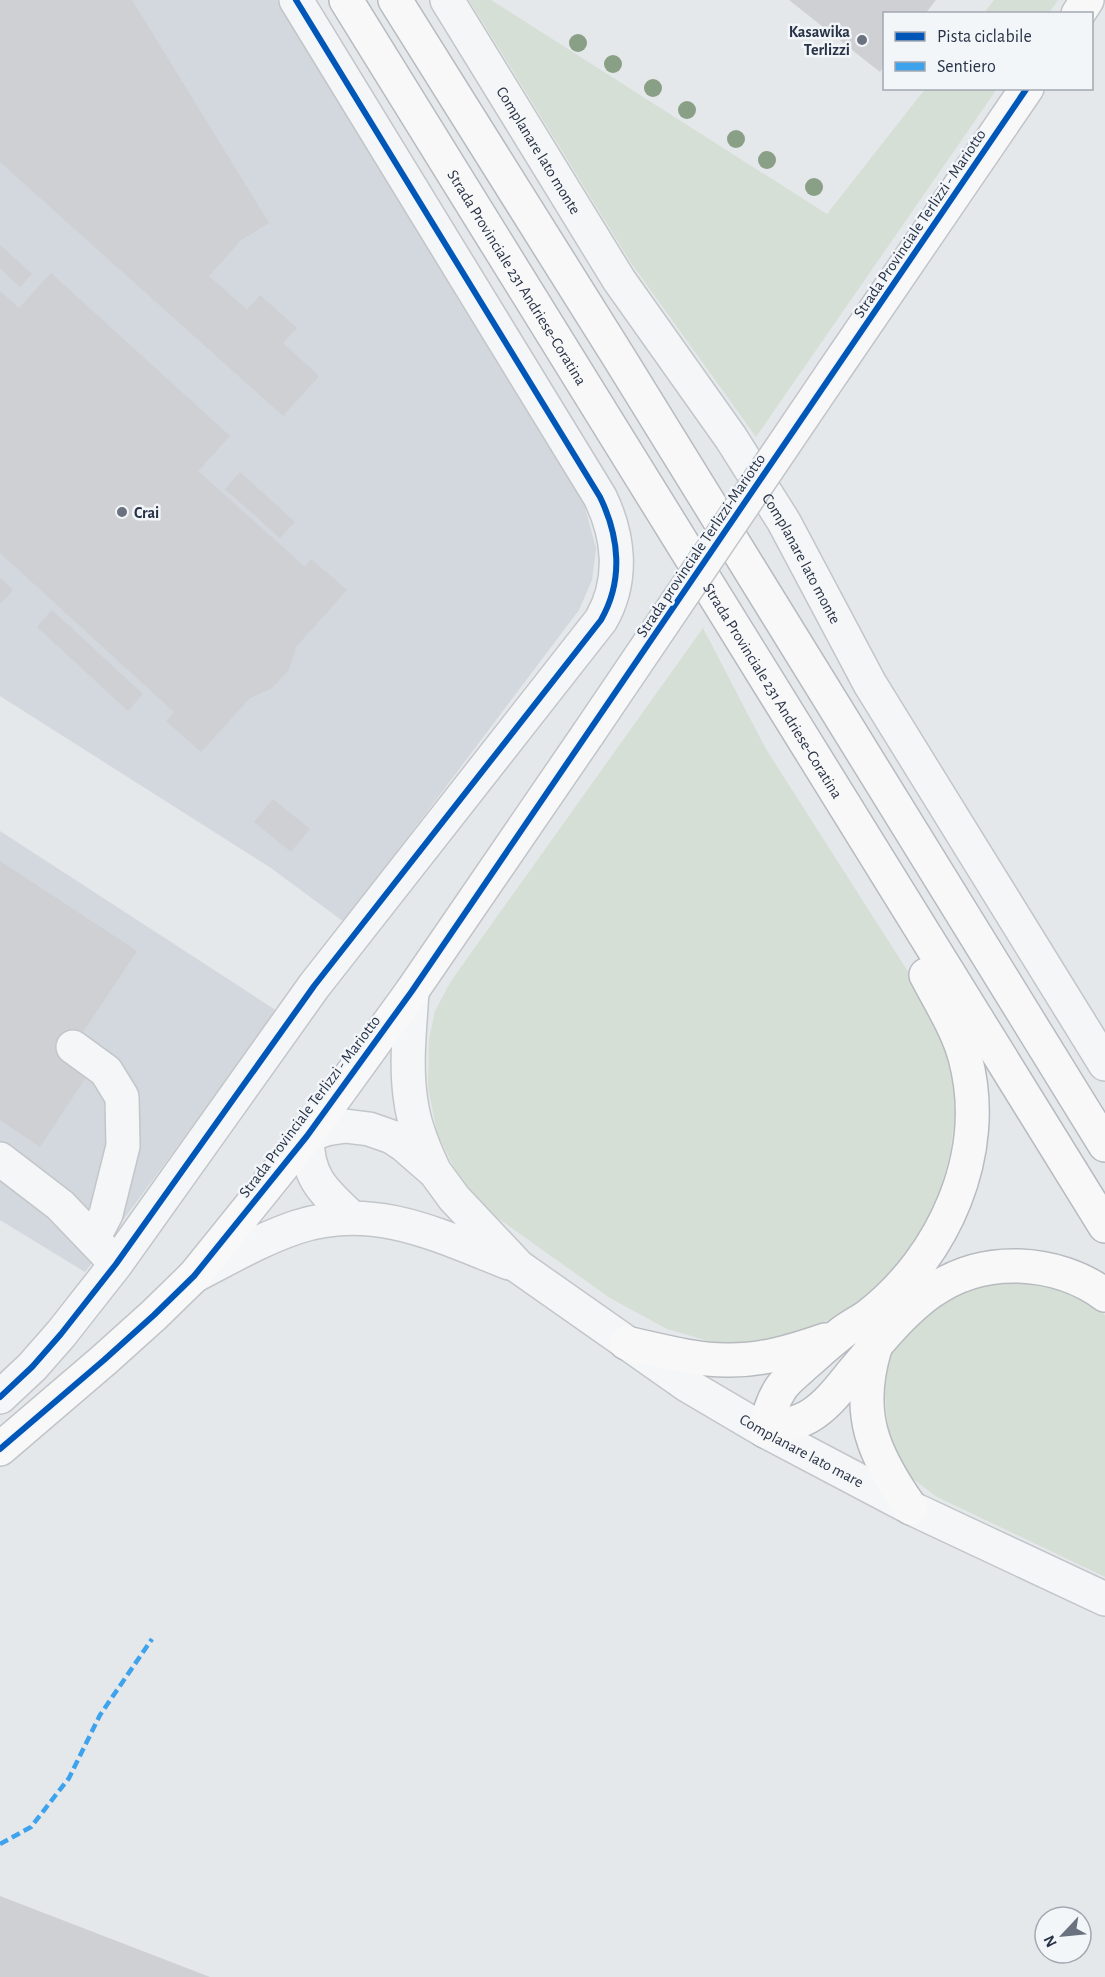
<svg xmlns="http://www.w3.org/2000/svg" width="1105" height="1977" viewBox="0 0 1105 1977" font-family="'Alegreya Sans',sans-serif">
<style>
.built{fill:#d3d7de}
.green{fill:#d5dfd5}
.building{fill:#ced0d3}
.lines{fill:none;stroke-linecap:round;stroke-linejoin:round}
.minor-casing{stroke:#c3c6c9;stroke-width:36}
.major-casing{stroke:#c1c5c9;stroke-width:36}
.highway-casing{stroke:#b7bbc0;stroke-width:36}
.minor{stroke:#f5f6f7;stroke-width:33}
.major{stroke:#f8f8f9;stroke-width:33}
.highway{stroke:#f8f8f9;stroke-width:33}
.major-bridge-casing{stroke:#c1c5c9;stroke-width:36;stroke-linecap:butt}
.major-bridge{stroke:#f8f8f9;stroke-width:33}
.quiet{stroke:#3ea3ec;stroke-width:4.5;stroke-dasharray:9 4.5;stroke-linecap:butt}
.cycleway-casing{stroke:#f3f6f9;stroke-width:10}
.cycleway{stroke:#0057b8;stroke-width:6}
.tree{fill:#89a086}
.poi-dot{fill:#6a7280;stroke:#f3f6f9;stroke-width:2}
.labels{text-anchor:middle;stroke-width:5;stroke-linejoin:round;paint-order:stroke}
.poi-label{font-size:16px;font-weight:bold;fill:#283347;stroke:#f3f6f9;text-anchor:end}
.street-label{font-size:16px;fill:#283347;stroke:#f3f6f9}
</style>
<rect width="100%" height="100%" fill="#e5e8eb"/>
<path class="built" d="M0,0H277L583,500L596,548L592,580L579,610L344,922L271,868L0,696Z
M0,831L277,1011L85,1272L0,1220Z"/>
<path class="green" d="M469,0H491L827,214L925,89H997L756,437L631,263Z
M994,0H1058L1049,13H984Z
M703,628L766,749L935,1014L958,1093L950,1154L937,1201L910,1251L885,1283L844,1314L791,1335L722,1345L667,1329L610,1298L485,1209L456,1172L437,1133L428,1087L429,1039L435,1011L451,981Z
M997,1282L1043,1283L1074,1293L1105,1315V1577L937,1497L909,1476L889,1439L884,1386L892,1352L919,1315L959,1291Z"/>
<path class="building" d="M0,0H132L269,223L241,240L209,276L247,310L260,295L297,328L283,343L319,376L283,416L0,162Z
M789,0H936L925,14H884V66L880,72Z
M0,245L32,274L20,287L0,268Z
M51,273L230,436L198,471L305,567L311,559L347,590L296,647L289,670L272,688L250,698L201,752L166,721L174,712L0,553V291L19,308Z
M240,472L295,522L280,538L225,489Z
M0,578L13,590L0,604Z
M52,610L143,694L128,711L37,627Z
M273,799L310,829L291,852L254,822Z
M0,861L137,951L67,1056L90,1071L40,1147L0,1120Z
M0,1896L210,1977H0Z"/>
<g class="lines">
<g class="minor-casing">
<g id="minor">
<path id="s1" d="M447,0L619,280L731,438L784,522L870,684L1105,1064"/>
<path d="M412,991C410,1027 405,1066 411,1102C414,1125 423,1147 433,1168"/>
<path d="M73,1047L106,1071L122,1097L123,1146L106,1214L93,1239"/>
<path d="M0,1159L60,1205L106,1253"/>
<path id="s2" d="M351,1217C322,1190 307,1177 307,1136L326,1129L345,1126L369,1129L392,1137L404,1145L435,1172L454,1198L519,1267L687,1385L765,1431L911,1508L1105,1599"/>
<path d="M194,1276C227,1259 261,1239 297,1227C374,1202 438,1235 509,1263"/>
<path d="M0,1397L32,1367L61,1334L116,1264L314,986L601,620C624,580 619,536 600,497L296,0"/>
</g>
</g>
<g class="major-casing">
<path id="major" d="M1078,14L1087,0
M833,372L1027,88
M0,1449L104,1360L154,1315L194,1276L307,1136L412,991L588,734"/>
</g>
<g class="highway-casing">
<g id="highway">
<path id="s3" d="M346,0L1105,1226"/>
<path d="M395,0L620,359L1105,1145"/>
<path d="M926,975C940,1002 957,1028 965,1057C991,1153 944,1257 868,1316C858,1323 847,1328 838,1336C826,1345 815,1356 803,1366C796,1373 787,1379 781,1388C772,1401 768,1416 765,1431C779,1427 795,1424 808,1417C827,1406 840,1388 853,1372C901,1316 939,1263 1019,1266C1050,1267 1081,1277 1105,1295"/>
<path d="M626,1343C659,1350 693,1360 726,1360C761,1361 793,1351 825,1340"/>
<path d="M875,1348C855,1414 873,1454 911,1508"/>
</g>
</g>
<use href="#minor" class="minor"/>
<use href="#major" class="major"/>
<use href="#highway" class="highway"/>
<g class="major-bridge-casing">
<path id="major-bridge" d="M588,734L833,372"/>
</g>
<use href="#major-bridge" class="major-bridge"/>
<path class="quiet" d="M0,1844L31,1827L69,1778L100,1715L152,1639"/>
<g class="cycleway-casing">
<path id="cycleway" d="M0,1397L32,1367L61,1334L116,1264L314,986L601,620C624,580 619,536 600,497L296,0
M0,1449L104,1360L154,1315L194,1276L307,1136L412,991L1027,88"/>
</g>
<use href="#cycleway" class="cycleway"/>
</g>
<g class="tree">
<circle cx="578" cy="43" r="9"/>
<circle cx="613" cy="64" r="9"/>
<circle cx="653" cy="88" r="9"/>
<circle cx="687" cy="110" r="9"/>
<circle cx="736" cy="139" r="9"/>
<circle cx="767" cy="160" r="9"/>
<circle cx="814" cy="187" r="9"/>
</g>
<g class="poi-dot">
<circle cx="862" cy="40" r="6"/>
<circle cx="122" cy="512" r="6"/>
</g>
<g class="labels">
<g class="poi-label">
<text x="850" y="37">Kasawika<tspan x="850" dy="18">Terlizzi</tspan></text>
<text x="134" y="518" text-anchor="start">Crai</text>
</g>
<g class="street-label">
<text dy="6" stroke="none"><textPath href="#s1" startOffset="176">Complanare lato monte</textPath></text>
<text transform="translate(919 223) rotate(-56)" y="6">Strada Provinciale Terlizzi - Mariotto</text>
<text dy="6" stroke="none"><textPath href="#s3" startOffset="326">Strada Provinciale 231 Andriese-Coratina</textPath></text>
<text transform="translate(700 545) rotate(-56)" y="6">Strada provinciale Terlizzi-Mariotto</text>
<text dy="6" stroke="none"><textPath href="#s1" startOffset="662">Complanare lato monte</textPath></text>
<text dy="6" stroke="none"><textPath href="#s3" startOffset="812">Strada Provinciale 231 Andriese-Coratina</textPath></text>
<text transform="translate(309 1106) rotate(-53)" y="6">Strada Provinciale Terlizzi - Mariotto</text>
<text dy="6" stroke="none"><textPath href="#s2" startOffset="704">Complanare lato mare</textPath></text>
</g>
</g>
<rect x="883" y="12" width="210" height="78" fill="#f3f6f9" stroke="#a2a8b2" stroke-width="1.5"/>
<rect x="895" y="32" width="30" height="9" fill="#0057b8" stroke="#a2a8b2" stroke-width="1.5"/>
<text x="937" y="42" font-size="18" fill="#283347">Pista ciclabile</text>
<rect x="895" y="62" width="30" height="9" fill="#3ea3ec" stroke="#a2a8b2" stroke-width="1.5"/>
<text x="937" y="72" font-size="18" fill="#283347">Sentiero</text>
<g transform="translate(1063 1935) rotate(244)"><circle r="28" fill="#f3f6f9" stroke="#a2a8b2" stroke-width="1.5"/>
<path d="M0-4.5L10 22L0 15L-10 22Z" fill="#6a7280"/>
<text y="-9" font-size="16" font-weight="bold" text-anchor="middle" fill="#283347">N</text>
</g>
</svg>
